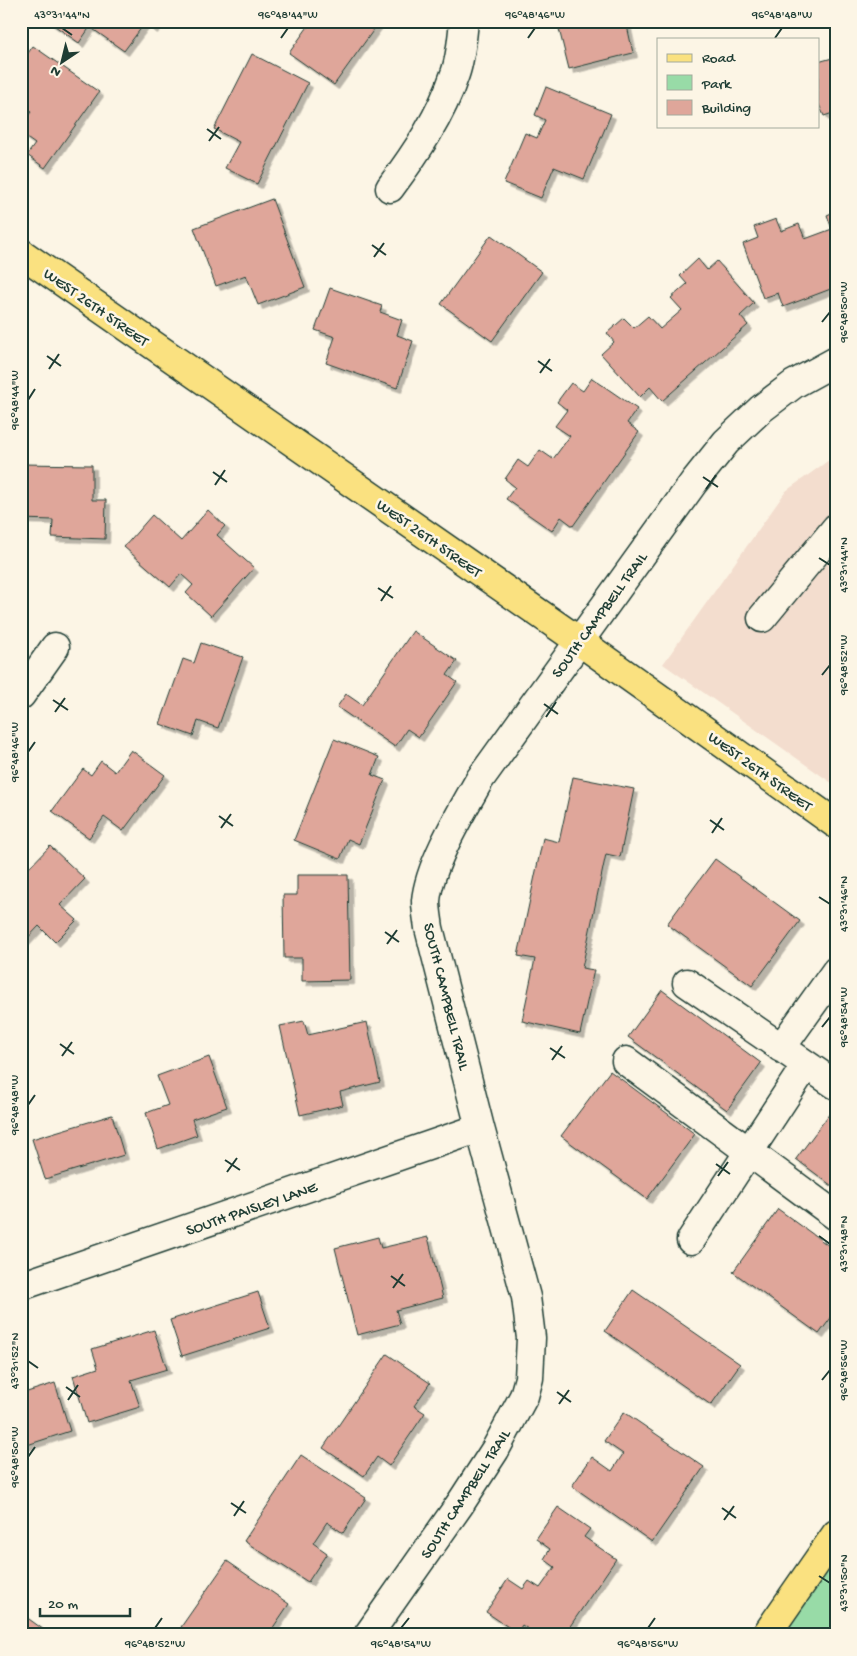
<svg xmlns="http://www.w3.org/2000/svg" width="857" height="1656" viewBox="0 0 857 1656" font-family="'Gochi Hand',sans-serif">
<style>
.built{fill:#f3ddce}
.green{fill:#98dba7;stroke:#5c8c6e}
.building{fill:#dfa69a;stroke:#1f3d34;filter:url(#shadow)}
.lines{fill:none;stroke-linecap:round;stroke-linejoin:round}
.minor-casing{stroke:#1f3d34;stroke-width:31}
.major-casing{stroke:#1f3d34;stroke-width:31}
.minor{stroke:#fcf5e5;stroke-width:28}
.major{stroke:#fae180;stroke-width:28}
.ticks{fill:none;stroke:#1f3d34;stroke-width:2}
.labels{text-anchor:middle;stroke-width:5;stroke-linejoin:round;paint-order:stroke}
.street-label{font-size:16px;fill:#1f3d34;stroke:#fcf5e5}
.neatline{fill:none;stroke:#1f3d34;stroke-width:2}
.ticks-label{font-size:12px;text-anchor:middle;fill:#1f3d34}
</style>
<defs>
<filter id="shadow"><feDropShadow dx="4.5" dy="4.5" stdDeviation="0" flood-color="#0004"/></filter>
</defs>
<rect width="100%" height="100%" fill="#fcf5e5"/>
<filter id="ink" filterUnits="userSpaceOnUse"><feTurbulence type="fractalNoise" baseFrequency=".02" numOctaves="2"/><feDisplacementMap in="SourceGraphic" scale="10" xChannelSelector="R" yChannelSelector="G"/><feConvolveMatrix kernelMatrix="1 2 1 2 8 2 1 2 1" color-interpolation-filters="sRGB"/></filter>
<g filter="url(#ink)">
<path class="built" d="M836,455V786L663,664L786,491Z"/>
<path class="green" d="M836,1534V1635H766Z"/>
<path class="building" d="M48,21H158L153,29L145,23L124,51L90,27L79,43Z
M312,21H380L334,85L289,53Z
M557,21H626L633,53L569,69Z
M33,46L99,92L45,168L27,155L35,144L21,134V125L31,112L21,105V63Z
M252,54L308,83L257,184L225,168L239,142L214,129Z
M836,57V112L824,116L818,102V62Z
M546,87L611,114L584,179L554,167L541,198L504,183L525,133L537,138L545,120L535,115Z
M272,199L305,287L258,305L246,275L216,286L194,228Z
M836,211V287L783,307L778,293L763,298L743,244L758,238L754,227L776,219L781,231L799,224L805,239L832,229L827,215Z
M491,235L542,272L492,341L441,304Z
M698,259L707,270L717,261L754,303L740,316L748,325L662,401L650,387L640,397L601,354L614,342L607,333L624,318L634,328L648,316L660,329L682,310L671,298L687,284L680,276Z
M330,288L382,306L380,312L402,320L397,335L413,341L397,388L326,363L335,337L315,330Z
M592,378L637,409L627,423L639,432L573,526L561,517L552,531L506,499L515,487L505,479L518,460L528,467L540,450L553,459L570,436L555,426L567,410L557,402L571,383L583,391Z
M21,464L92,465V500H106L105,539L52,537L53,520L21,519Z
M208,510L225,526L217,535L254,568L211,616L186,593L193,585L181,574L170,587L124,547L152,515L181,541Z
M413,631L457,661L447,675L457,682L419,737L407,729L395,747L337,707L346,694L362,705Z
M201,643L243,657L218,728L198,721L193,736L160,724L183,659L194,663Z
M334,739L379,757L372,775L385,780L359,844L348,839L340,859L294,840Z
M131,750L165,775L123,831L104,817L89,838L52,811L83,769L91,775L101,761L115,772Z
M573,777L634,789L620,857L606,854L582,968L594,970L580,1034L522,1021L535,959L518,956L543,838L559,842Z
M50,846L85,879L60,905L77,920L55,942L39,926L22,944L21,864L27,870Z
M715,859L800,921L752,986L667,924Z
M297,875H348L350,980L302,981V958H284L283,895H297Z
M662,990L761,1063L727,1110L628,1037Z
M304,1021L308,1035L367,1022L380,1082L340,1092L343,1105L300,1115L280,1026Z
M209,1057L227,1107L192,1119L197,1135L158,1149L146,1113L168,1105L157,1076Z
M610,1071L695,1134L647,1199L561,1136Z
M833,1109L836,1111V1189L796,1159Z
M112,1115L124,1155L45,1179L32,1139Z
M778,1209L836,1251V1311L819,1334L733,1272Z
M378,1237L381,1248L428,1237L443,1298L396,1310L400,1324L357,1335L335,1248Z
M633,1290L740,1364L711,1405L605,1331Z
M258,1292L270,1328L182,1356L170,1320Z
M154,1330L167,1369L131,1380L140,1407L87,1423L73,1376L98,1368L92,1349Z
M387,1354L430,1383L414,1406L425,1413L389,1466L377,1457L364,1476L323,1448Z
M55,1383L70,1431L21,1447V1384L24,1393Z
M624,1412L704,1467L652,1542L572,1486L592,1457L612,1471L623,1454L604,1441Z
M301,1455L366,1498L343,1533L327,1522L313,1543L327,1553L308,1582L244,1541Z
M558,1507L590,1529L584,1537L616,1559L564,1635H537L522,1625L517,1633L486,1612L508,1579L523,1589L529,1581L540,1588L555,1567L544,1559L550,1549L536,1539Z
M227,1561L289,1604L268,1635H193L181,1627Z
M22,1614L51,1635H21Z"/>
<g class="lines">
<g class="minor-casing">
<path id="minor" d="M390,188C416,153 441,116 455,74C461,57 462,39 464,21
M762,618L836,528
M21,695L55,647
M687,983L836,1085
M781,1048L836,971
M626,1061L836,1216
M691,1240L806,1065
M21,1286L480,1128
M368,1635L460,1504L495,1450L524,1396L529,1378L531,1338L526,1297L480,1128L429,928C428,920 426,910 426,901C429,865 462,811 480,779L694,482L726,442L761,409L794,384L836,361"/>
</g>
<g class="major-casing">
<path id="major" d="M21,253L579,641L836,824
M766,1635L836,1534"/>
</g>
<use href="#minor" class="minor"/>
<use href="#major" class="major"/>
</g>
</g>
<path class="ticks" d="M62,28L72,35M281,38L288,28M528,38L535,28M775,38L782,28M207,129L221,139M209,141L219,127M372,245L386,255M374,257L384,243M822,322L830,312M47,356L61,366M538,361L552,371M49,369L59,354M540,373L550,359M28,400L35,389M213,472L227,482M703,477L718,487M215,485L225,470M706,489L716,475M819,558L830,565M378,588L393,598M381,601L391,586M822,675L830,665M53,700L68,710M544,704L558,714M55,712L65,698M546,717L556,702M28,752L35,742M219,816L233,826M710,820L724,830M221,828L231,814M712,833L722,818M819,897L830,904M385,932L399,942M387,944L397,930M822,1027L830,1017M60,1044L74,1054M550,1048L565,1058M62,1056L72,1042M552,1060L562,1046M28,1105L35,1095M225,1160L240,1170M716,1164L730,1174M227,1172L237,1158M718,1176L728,1162M819,1236L830,1244M391,1276L405,1286M393,1288L403,1274M28,1361L38,1368M822,1380L830,1370M66,1387L80,1397M557,1392L571,1402M68,1400L78,1385M559,1404L569,1390M28,1457L35,1447M231,1503L246,1513M722,1508L736,1518M234,1516L244,1501M724,1520L734,1506M819,1576L830,1583M155,1628L162,1618M401,1628L409,1618M648,1628L655,1618"/>
<g class="labels">
<g class="street-label">
<text transform="translate(97 306) rotate(35)" y="6">WEST 26TH STREET</text>
<text transform="translate(430 537) rotate(35)" y="6">WEST 26TH STREET</text>
<text transform="translate(598 614) rotate(-54)" y="6">SOUTH CAMPBELL TRAIL</text>
<text transform="translate(761 770) rotate(36)" y="6">WEST 26TH STREET</text>
<text transform="translate(448 996) rotate(76)" y="6">SOUTH CAMPBELL TRAIL</text>
<text transform="translate(251 1207) rotate(-19)" y="6">SOUTH PAISLEY LANE</text>
<text transform="translate(464 1493) rotate(-57)" y="6">SOUTH CAMPBELL TRAIL</text>
</g>
</g>
<rect width="857" height="1656" fill="none" stroke="#fcf5e5" stroke-width="55"/>
<rect x="657" y="38" width="162" height="90" fill="#fcf5e5" stroke="#a4ab9e"/>
<rect x="667" y="54" width="25" height="8" fill="#fae180" stroke="#a4ab9e"/>
<text x="702" y="62" font-size="15" fill="#1f3d34">Road</text>
<rect x="667" y="75" width="25" height="15" fill="#98dba7" stroke="#a4ab9e"/>
<text x="702" y="88" font-size="15" fill="#1f3d34">Park</text>
<rect x="667" y="100" width="25" height="15" fill="#dfa69a" stroke="#a4ab9e"/>
<text x="702" y="112" font-size="15" fill="#1f3d34">Building</text>
<g transform="translate(62 62) rotate(215)" stroke="#fcf5e5" stroke-width="4" paint-order="stroke">
<path d="M0-4L9 19L0 12L-9 19Z" fill="#1f3d34"/>
<text y="-8" font-size="14" font-weight="bold" text-anchor="middle" fill="#1f3d34">N</text>
</g>
<path d="M40 1608v8h90v-8" fill="none" stroke="#1f3d34" stroke-width="2.5"/>
<text x="48" y="1608" font-size="15" fill="#1f3d34" stroke="#fcf5e5" stroke-width="4" paint-order="stroke">20 m</text>
<rect x="28" y="28" width="802" height="1600" class="neatline"/>
<g class="ticks-label">
<text x="62" y="18">43°31'44"N</text>
<text x="288" y="18">96°48'44"W</text>
<text x="535" y="18">96°48'46"W</text>
<text x="782" y="18">96°48'48"W</text>
<text transform="translate(843 312) rotate(-90)" y="4">96°48'50"W</text>
<text transform="translate(14 400) rotate(-90)" y="4">96°48'44"W</text>
<text transform="translate(843 565) rotate(-90)" y="4">43°31'44"N</text>
<text transform="translate(843 665) rotate(-90)" y="4">96°48'52"W</text>
<text transform="translate(14 752) rotate(-90)" y="4">96°48'46"W</text>
<text transform="translate(843 904) rotate(-90)" y="4">43°31'46"N</text>
<text transform="translate(843 1017) rotate(-90)" y="4">96°48'54"W</text>
<text transform="translate(14 1105) rotate(-90)" y="4">96°48'48"W</text>
<text transform="translate(843 1244) rotate(-90)" y="4">43°31'48"N</text>
<text transform="translate(14 1361) rotate(-90)" y="4">43°31'52"N</text>
<text transform="translate(843 1370) rotate(-90)" y="4">96°48'56"W</text>
<text transform="translate(14 1457) rotate(-90)" y="4">96°48'50"W</text>
<text transform="translate(843 1583) rotate(-90)" y="4">43°31'50"N</text>
<text x="155" y="1647">96°48'52"W</text>
<text x="401" y="1647">96°48'54"W</text>
<text x="648" y="1647">96°48'56"W</text>
</g>
</svg>
